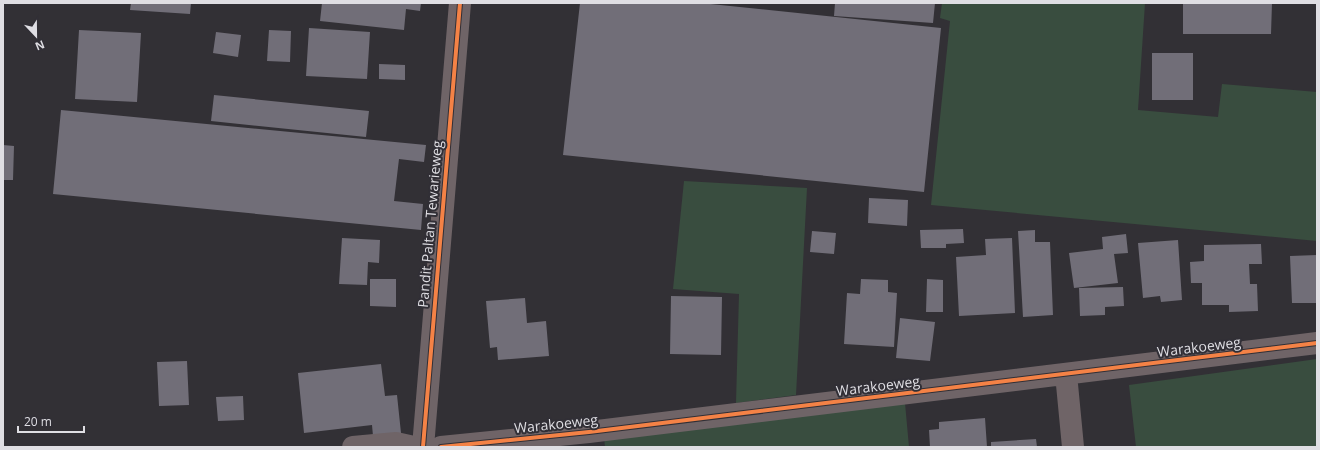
<svg xmlns="http://www.w3.org/2000/svg" width="1320" height="450" viewBox="0 0 1320 450" font-family="'Open Sans',sans-serif">
<style>
.green{fill:#394d3f}
.building{fill:#716e78}
.lines{fill:none;stroke-linecap:round;stroke-linejoin:round}
.minor{stroke:#6f6467;stroke-width:22}
.cycleway-casing{stroke:#312f36;stroke-width:6}
.cycleway{stroke:#f48246;stroke-width:4}
.labels{text-anchor:middle;stroke-width:4;stroke-linejoin:round;paint-order:stroke}
.street-label{font-size:14px;fill:#dfdee3;stroke:#312f36}
</style>
<rect width="100%" height="100%" fill="#323035"/>
<path class="green" d="M942,3H1145L1138,110L1218,117L1222,84L1317,92V241L931,205L950,21L940,18Z
M684,181L807,188L796,395L736,403L739,294L673,289Z
M1317,359V447H1136L1129,385Z
M905,403L909,447H605L604,437Z"/>
<path class="building" d="M131,3H191L190,14L130,10Z
M322,3H421L420,11L406,9L404,30L320,21Z
M580,3H701L941,28L924,192L563,155Z
M835,3H935L933,23L834,16Z
M1183,3H1272L1271,34H1183Z
M309,28L370,32L367,79L306,76Z
M79,30L141,33L137,102L75,99Z
M269,30L291,31L290,62L267,61Z
M216,32L241,35L238,57L213,53Z
M1152,53H1193V100H1152Z
M379,64L405,65V80L379,79Z
M214,95L369,111L366,137L211,121Z
M61,110L426,145L424,162L399,159L394,201L423,204L421,230L53,194Z
M3,145L14,146L13,180H3Z
M869,198L908,200L907,226L868,223Z
M963,229L964,243L946,244V248H921L920,230Z
M1035,230V242H1050L1053,315L1023,317L1018,231Z
M812,231L836,233L834,254L810,252Z
M1126,234L1128,253L1114,254L1118,283L1074,288L1069,253L1103,249L1102,237Z
M342,238L380,240L379,263L368,262L367,285L339,284Z
M1012,238L1015,313L959,316L956,257L986,255L985,239Z
M1178,240L1182,300L1161,302L1160,296L1143,298L1138,243Z
M1261,244L1262,264H1249L1250,284H1257L1258,311L1229,312V305H1202V283H1191L1190,262L1204,261V245Z
M1317,255V303H1292L1290,256Z
M370,279H396V307L370,306Z
M861,279L888,280V292L897,293L894,347L844,344L847,293L860,294Z
M927,279L943,280V312H926Z
M1123,287L1124,306L1105,307V315L1080,316L1079,288Z
M671,296L722,297L721,355L670,354Z
M525,298L527,323L546,321L549,356L498,360L497,347L490,348L486,301Z
M900,318L935,322L930,361L896,358Z
M187,361L189,405L159,406L157,362Z
M381,364L385,396L397,395L401,433L373,436L372,425L304,433L298,373Z
M243,396L244,420L218,421L216,397Z
M985,418L987,447H930L929,430L939,429V422Z
M1036,439L1037,447H991V442Z"/>
<g class="lines">
<path class="minor" d="M1066,374L1073,447
M353,447L396,443L414,447
M423,447L460,3
M441,447L589,432L1317,343"/>
<g class="cycleway-casing">
<path id="cycleway" d="M423,447L460,3
M441,447L589,432L1317,343"/>
</g>
<use href="#cycleway" class="cycleway"/>
</g>
<g class="labels">
<g class="street-label">
<text transform="translate(430 224) rotate(-85)" y="5">Pandit Paltan Tewarieweg</text>
<text transform="translate(1199 347) rotate(-7)" y="5">Warakoeweg</text>
<text transform="translate(878 386) rotate(-7)" y="5">Warakoeweg</text>
<text transform="translate(556 424) rotate(-6)" y="5">Warakoeweg</text>
</g>
</g>
<rect width="1320" height="450" fill="none" stroke="#dfdee3" stroke-width="8"/>
<g transform="translate(36 36) rotate(158)" stroke="#312f36" stroke-width="3" paint-order="stroke">
<path d="M0-3L7 15L0 10L-7 15Z" fill="#dfdee3"/>
<text y="-6" font-size="11" font-weight="bold" text-anchor="middle" fill="#dfdee3">N</text>
</g>
<path d="M18 426v6h66v-6" fill="none" stroke="#dfdee3" stroke-width="2"/>
<text x="24" y="426" font-size="12" fill="#dfdee3" stroke="#312f36" stroke-width="3" paint-order="stroke">20 m</text>
</svg>
